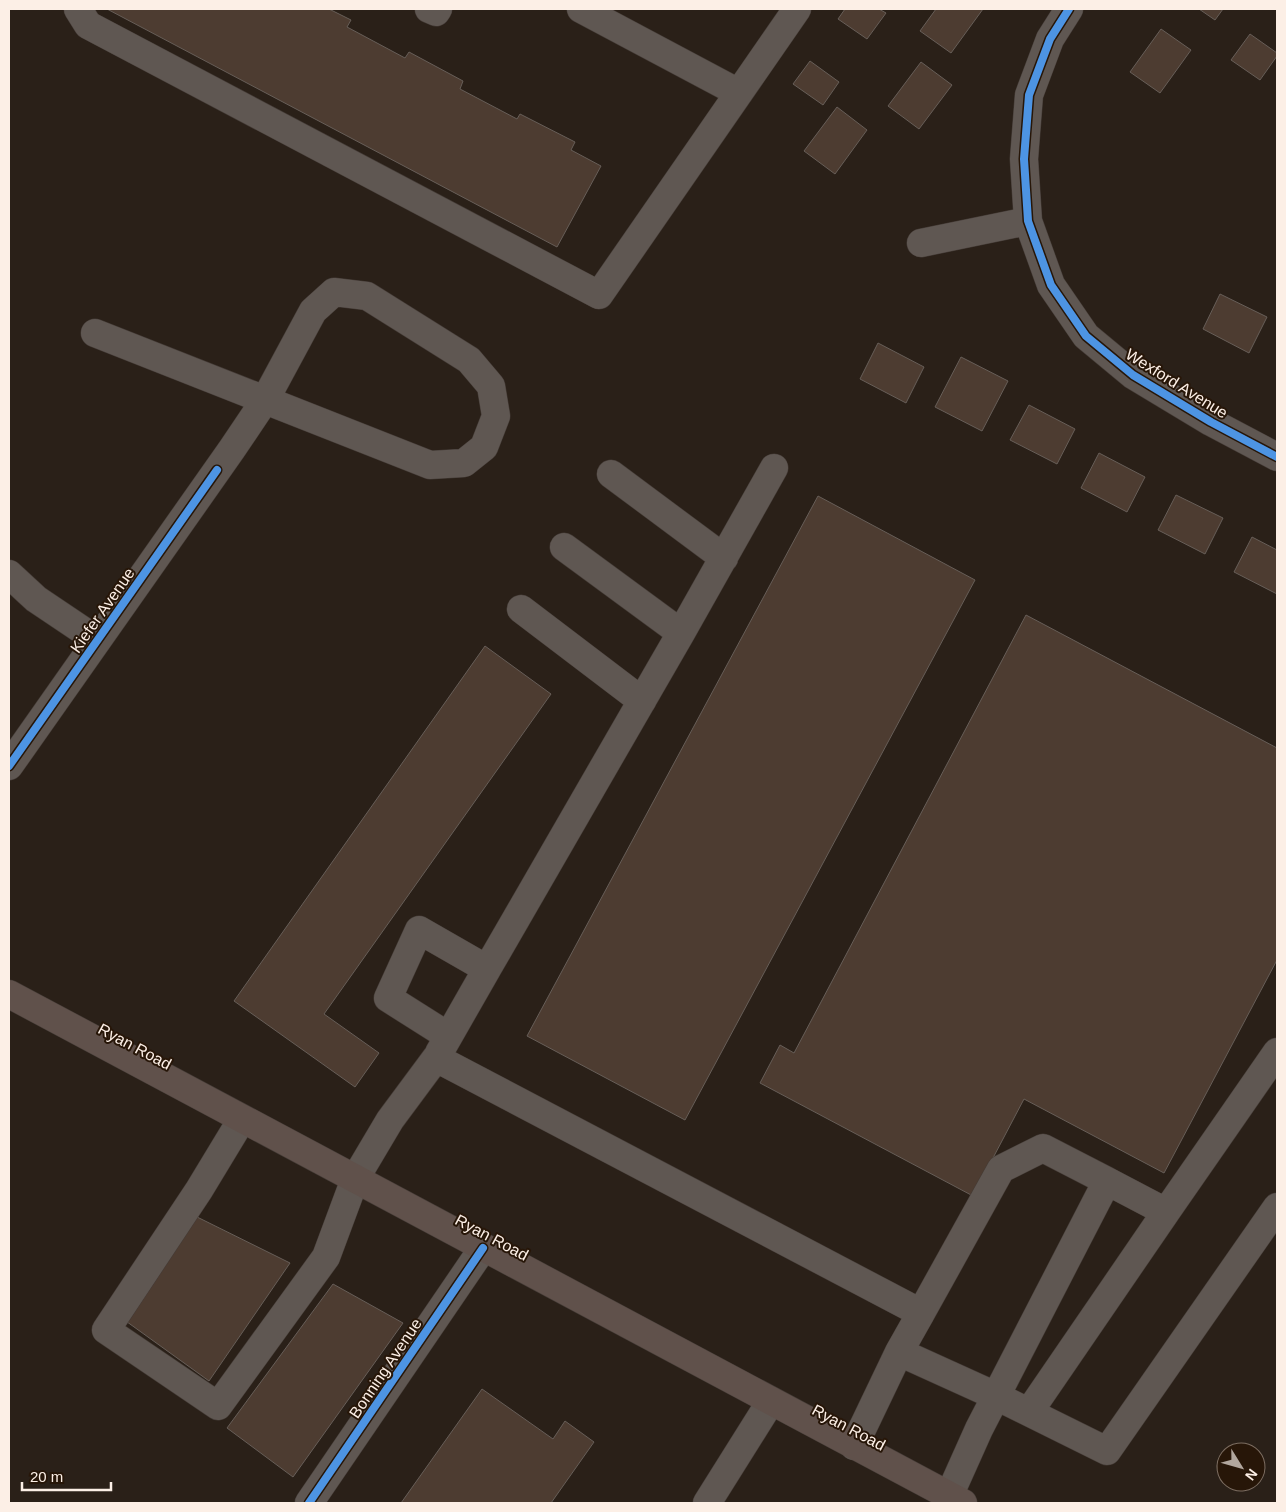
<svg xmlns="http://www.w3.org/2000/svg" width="1286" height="1512" viewBox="0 0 1286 1512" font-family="Helvetica,sans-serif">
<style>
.building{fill:#4d3c31;stroke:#675e58}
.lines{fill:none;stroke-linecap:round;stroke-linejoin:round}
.minor-casing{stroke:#443b36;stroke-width:29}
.major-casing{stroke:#443b36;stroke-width:29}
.minor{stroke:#5f5752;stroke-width:28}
.major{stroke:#60514b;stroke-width:28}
.cycleway-casing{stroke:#271608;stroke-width:11}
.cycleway{stroke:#4d94e3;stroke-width:8}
.labels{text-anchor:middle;stroke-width:4;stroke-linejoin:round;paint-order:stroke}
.street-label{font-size:16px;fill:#fcefe6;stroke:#271608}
</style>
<rect width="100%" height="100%" fill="#2a2018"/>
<path class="building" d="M107,9H329L351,20L347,27L405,58L409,52L463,81L460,89L517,119L520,114L575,142L571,150L601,166L557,247Z
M845,9H879L886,13L867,39L838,19Z
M936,9H983L951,53L920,31Z
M1199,9H1223L1215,20Z
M1161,29L1191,50L1160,93L1130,72Z
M1250,34L1277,53V56L1260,80L1231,60Z
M810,61L839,82L823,105L793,84Z
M921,62L952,85L919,129L888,106Z
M837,107L867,130L835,174L804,151Z
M1220,294L1267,317L1249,353L1203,329Z
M878,343L924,367L906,403L860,379Z
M961,357L1008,381L982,431L935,407Z
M1029,405L1075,429L1057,464L1010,440Z
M1099,453L1145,477L1127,512L1081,488Z
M1176,495L1223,518L1205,554L1158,530Z
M818,496L975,580L685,1120L527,1036Z
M1252,537L1277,550V594L1234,572Z
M1026,615L1277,748V960L1164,1173L1024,1099L973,1196L760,1083L780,1045L794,1053Z
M485,646L551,694L324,1014L379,1053L355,1087L234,1001Z
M191,1214L290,1263L209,1381L123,1319Z
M333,1284L403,1323L293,1477L227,1428Z
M482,1389L553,1439L565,1421L594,1442L551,1503H401Z"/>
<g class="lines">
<g class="minor-casing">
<path id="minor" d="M78,9L88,25L599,295L797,9
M429,9L436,12L438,9
M581,9L739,93
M1069,9L1050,39L1029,95L1024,159L1028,221L1051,285L1086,336L1133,375L1211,422L1277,457
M921,243L1028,221
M611,474L724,558
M564,547L681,633
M9,574L36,599L97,640
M521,609L642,701
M9,766L232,449L265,400L313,311L334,292L367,296L469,360L491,386L496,416L484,447L464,463L430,465L95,333
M448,1036L388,998L419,930L487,969L681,633L774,468
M439,1053L487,969
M242,1119L199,1190L106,1330L218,1406L326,1257L355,1179L390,1120L436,1058L921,1313L899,1352
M921,1313L1001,1169L1043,1148L1107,1181
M1029,1412L1166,1212
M854,1446L899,1352L996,1396L1107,1451L1277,1207
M949,1496L979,1429L1107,1181L1166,1212L1277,1052
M309,1503L483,1248
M707,1503L771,1401"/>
</g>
<g class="major-casing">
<path id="major" d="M9,994L963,1503"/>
</g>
<use href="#minor" class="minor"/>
<use href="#major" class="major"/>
<g class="cycleway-casing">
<path id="cycleway" d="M1069,9L1050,39L1029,95L1024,159L1028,221L1051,285L1086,336L1133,375L1211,422L1277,457
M9,766L217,470
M309,1503L483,1248"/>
</g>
<use href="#cycleway" class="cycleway"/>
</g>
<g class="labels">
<g class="street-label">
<text transform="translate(1177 383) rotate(32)" y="6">Wexford Avenue</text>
<text transform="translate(102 610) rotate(-55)" y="6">Kiefer Avenue</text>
<text transform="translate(135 1046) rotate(28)" y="6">Ryan Road</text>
<text transform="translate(492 1237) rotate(28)" y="6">Ryan Road</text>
<text transform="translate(385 1368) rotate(-56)" y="6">Bonning Avenue</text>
<text transform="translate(849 1427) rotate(28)" y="6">Ryan Road</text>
</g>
</g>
<rect width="1286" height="1512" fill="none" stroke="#fcefe6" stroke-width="20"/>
<g transform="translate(1241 1467) rotate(127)"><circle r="24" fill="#271608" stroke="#7c6d61"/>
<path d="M0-4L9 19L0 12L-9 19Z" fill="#b2a79e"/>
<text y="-8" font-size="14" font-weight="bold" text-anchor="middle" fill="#fcefe6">N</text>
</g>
<path d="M22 1482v8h89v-8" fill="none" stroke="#fcefe6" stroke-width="2.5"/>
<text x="30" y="1482" font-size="15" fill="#fcefe6" stroke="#271608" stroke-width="4" paint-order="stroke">20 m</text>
</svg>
